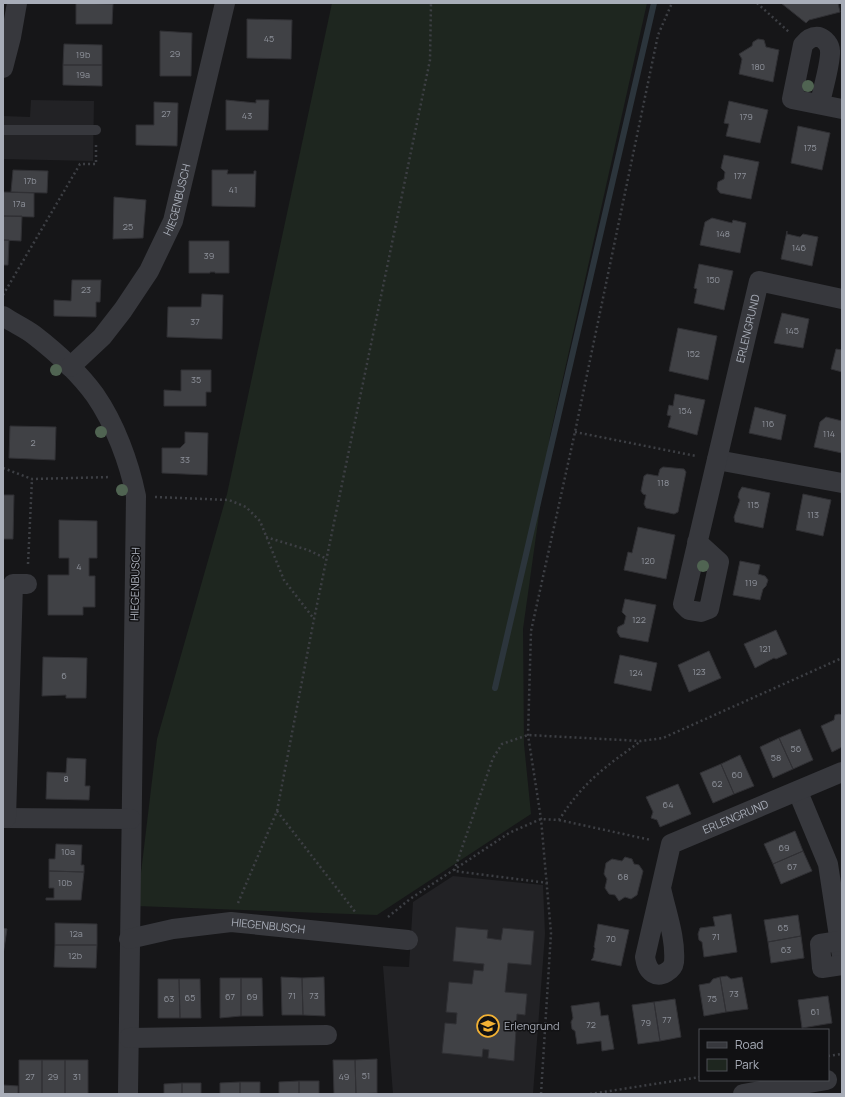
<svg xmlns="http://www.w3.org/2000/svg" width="845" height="1097" viewBox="0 0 845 1097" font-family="Manrope,sans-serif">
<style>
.built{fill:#222225}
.green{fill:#1e261f}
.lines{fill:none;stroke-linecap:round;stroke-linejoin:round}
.stream{stroke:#2c353c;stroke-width:6}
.building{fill:#404145;stroke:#303034}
.path{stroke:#3d3f44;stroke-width:2.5;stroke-dasharray:2 3;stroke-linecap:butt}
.lane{stroke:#37383d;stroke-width:10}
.street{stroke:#37383d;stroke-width:20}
.tree{fill:#506452}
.labels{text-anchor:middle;stroke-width:3;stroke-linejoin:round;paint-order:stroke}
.number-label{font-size:9px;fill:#8e929b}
.street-label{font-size:11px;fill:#a8adb8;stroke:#111113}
.poi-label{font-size:11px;fill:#a8adb8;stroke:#111113;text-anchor:start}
</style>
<rect width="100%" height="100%" fill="#161618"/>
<path class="built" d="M31,100L94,101L93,161L3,159V116L30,117Z
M453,876L543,885L545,934L533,1094H393L383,966L409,967L413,902Z"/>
<path class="green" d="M332,3H647L550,436L523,629L524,744L531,814L377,915L137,906L157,739L227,494Z"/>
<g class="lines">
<path class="stream" d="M495,688L654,3"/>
</g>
<path class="building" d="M76,3L113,4L112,24H76Z
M781,3H838L840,12L809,20L806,23Z
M247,19L292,20L291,59L247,58Z
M160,31L192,33L191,76H160Z
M758,39L764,40L766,47L779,50L773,82L739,74L742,59L739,54L752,46L753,42Z
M64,44L102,45V65H63Z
M63,65H102V86L63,85Z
M226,100L256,103V100H269L268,130H226Z
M729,101L768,110L760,143L726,136L729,124L724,123Z
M154,102L178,103L177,146L136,145V125H154Z
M798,126L830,133L822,170L791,163Z
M724,155L759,162L751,199L720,193L717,189L718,182L724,179L725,172L721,168Z
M13,170L48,171L47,193L11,192Z
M212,170H228L227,174H254V171H256L255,207L212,206Z
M3,192L34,193V217L3,216Z
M114,197L146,200L143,238L113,239Z
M3,216H22L21,241L3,240Z
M712,218L732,223L733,220L746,223L740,253L700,245L705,222Z
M787,231V234L800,237L803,234L818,237L812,266L781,259Z
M3,240H9L8,265H3Z
M189,241H229V273H215V272H210V273H189Z
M699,264L733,271L724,310L694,303L697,289L694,288Z
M72,280H101L100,302H96V317L54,316V300L71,301Z
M202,294L223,295L222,339L167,337L168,307H201Z
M782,313L809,319L803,348L774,343Z
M678,328L717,336L708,380L669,371Z
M836,349L842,350V372L831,369Z
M181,370H211V392H206V406H164V390L181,391Z
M675,394L705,400L697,435L668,427L671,416L667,415L669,405L673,406Z
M755,407L786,415L781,440L749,433Z
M826,417L842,421V453L814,447L820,422Z
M10,426L56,427L55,460L9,458Z
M185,432L208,433L207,475L162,473V448H180L185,443Z
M663,467L684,469L686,472L678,512L674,514L646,508L644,504L646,495L643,494L641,491L644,476L647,474L658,476L660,469Z
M742,487L770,493L763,528L735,522L734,517L740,500L738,497L739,492Z
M803,494L831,500L823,536L796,530Z
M3,495H14L13,539H3Z
M59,520L97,521V558H89V576H95V607H83V615H48V575H69V558H59Z
M638,527L675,535L666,579L624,570L628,552L632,553Z
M740,561L760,565L758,574L765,576L768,580L766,586L763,589L760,600L733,595Z
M625,599L656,605L648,642L620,637L617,632L618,627L624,624L626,616L622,612Z
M776,630L787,654L776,659L774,658L755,668L744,644Z
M709,651L721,678L689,692L678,665Z
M620,655L657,663L651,691L614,683Z
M43,657L87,658L86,698H66V695L42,696Z
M839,714L842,715V747L832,752L821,726L834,720L835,715Z
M800,729L813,760L793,769L779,738Z
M779,738L793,769L773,778L760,747Z
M740,755L754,786L734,794L721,764Z
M67,758L86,759L85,786H90L89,800L46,799L47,772L66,773Z
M721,764L734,794L713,803L700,773Z
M678,784L691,814L660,827L657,820L651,818L653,812L646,797Z
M795,831L803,851L773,864L764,844Z
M56,844L82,845L81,865H84V872L49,871V859H55Z
M803,851L812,871L781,884L773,864Z
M625,857L632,859L634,864L639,865L643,871L637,895L631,899L625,897L619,901L615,895L609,894L605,888L607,879L604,874L606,863L612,859L622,861Z
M49,871L84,872L81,900H46V898H54V888H49Z
M731,914L737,952L704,957L702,942L699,940L698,934L700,928L715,926L713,917Z
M798,915L801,936L768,942L764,920Z
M55,923L97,924V945H55Z
M598,924L629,930L621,966L591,960L593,958L595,948L594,947Z
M456,927L488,930L487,938L501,940L503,928L534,931L531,965L508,963L505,992L527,994L525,1015L517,1014L514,1061L488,1058L489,1050L483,1049L482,1057L442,1053L445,1023L456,1024L457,1013L446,1012L449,982L472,984L474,970L483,971L484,964L453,961Z
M3,928L7,929L3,955Z
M801,936L804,958L771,963L768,942Z
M55,945H97L96,968L54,967Z
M727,976L731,979L742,977L748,1009L726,1012L720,977Z
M281,977L302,978L303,1015H282Z
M324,977L325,1016L303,1015L302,978Z
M720,977L726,1012L704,1016L699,985L710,983L713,979Z
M220,978H241V1016L220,1018Z
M241,978H262L263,1016H241Z
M158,979H179L180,1018H158Z
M179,979H200L201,1018H180Z
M828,996L832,1023L802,1028L798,1000Z
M675,999L681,1037L660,1041L654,1002Z
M599,1002L601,1016L608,1015L614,1049L602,1051L601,1041L577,1044L575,1031L572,1029L571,1022L573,1018L571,1006Z
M654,1002L660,1041L638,1044L632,1005Z
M377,1059V1093L356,1094L355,1060Z
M19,1060H42V1094H19Z
M42,1060H65V1094H42Z
M65,1060H88V1094H65Z
M333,1060H355L356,1094H334Z
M299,1081V1094H279V1082Z
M299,1081H319V1094H299Z
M240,1082V1094H220V1083Z
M240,1082H260V1094H240Z
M182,1083V1094H164V1084Z
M182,1083H201V1094H182Z
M3,1085L18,1086V1094H3Z"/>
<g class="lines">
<path class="path" d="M757,3L789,32
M3,295L80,164H96V145
M575,432L696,456
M3,468L32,479L111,477
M155,497L229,500L246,507L260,521L284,580L314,619
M266,537L308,550L327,559
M28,564L32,479
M277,811L356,913
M559,820L651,840
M548,883L454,871L493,758L502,744L528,735L641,741L663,738L842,658
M238,903L277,811L314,619L430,60L431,3
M388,917L410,899L509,833L541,819L559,820C584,781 605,767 641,741
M828,1056L842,1054
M541,1094L551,933L541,819L528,735L531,631L575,432L658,35L672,3
M590,1094L700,1077"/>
<path class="lane" d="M3,130H96"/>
<g class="street">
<path d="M3,68L11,37L17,3"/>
<path d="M820,104C822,91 831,63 830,51C830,45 825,39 819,37C812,36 807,40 803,45L792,99L842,109"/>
<path d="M3,316C13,323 25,328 34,335C56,352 79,373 95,395C115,424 129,462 136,496L128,1094"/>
<path id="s1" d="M70,367L102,337L123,310L149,271L173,221L225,3"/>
<path d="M717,460L842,483"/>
<path id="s2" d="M697,542L719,562L709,609L701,612L689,610L683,604C708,496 734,389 759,281L842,299"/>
<path d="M798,792L828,864L842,956"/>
<path d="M3,818L131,819"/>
<path d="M6,818L13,584H27"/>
<path id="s3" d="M661,888C666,912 676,938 674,962C673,970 661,978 653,973C647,969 646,963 645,957L671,844L842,772"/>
<path id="s4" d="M129,939L173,929L231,922L408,940"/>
<path d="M840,941L820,944L822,968L842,965"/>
<path d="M129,1038L327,1035"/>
<path d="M743,1094L827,1080"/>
</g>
</g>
<g class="tree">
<circle cx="808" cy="86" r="6"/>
<circle cx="56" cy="370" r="6"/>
<circle cx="101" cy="432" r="6"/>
<circle cx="122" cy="490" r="6"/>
<circle cx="703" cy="566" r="6"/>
</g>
<defs>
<g id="school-ring" transform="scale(1.15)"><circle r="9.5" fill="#111113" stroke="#f2b134" stroke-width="1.5"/><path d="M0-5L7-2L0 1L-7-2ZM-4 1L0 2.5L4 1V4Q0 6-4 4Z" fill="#f2b134"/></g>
</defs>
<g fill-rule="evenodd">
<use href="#school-ring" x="488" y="1026"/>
</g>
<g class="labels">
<g class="number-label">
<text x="269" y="42">45</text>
<text x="175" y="57">29</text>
<text x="83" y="58">19b</text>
<text x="758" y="70">180</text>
<text x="83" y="78">19a</text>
<text x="166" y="117">27</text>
<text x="247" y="119">43</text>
<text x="746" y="120">179</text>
<text x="810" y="151">175</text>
<text x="740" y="179">177</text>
<text x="30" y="184">17b</text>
<text x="233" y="193">41</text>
<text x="19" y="207">17a</text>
<text x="128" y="230">25</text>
<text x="723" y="237">148</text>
<text x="799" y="251">146</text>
<text x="209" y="259">39</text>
<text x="713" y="283">150</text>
<text x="86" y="293">23</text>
<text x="195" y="325">37</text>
<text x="792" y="334">145</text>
<text x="693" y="357">152</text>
<text x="196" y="383">35</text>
<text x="685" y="414">154</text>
<text x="768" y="427">116</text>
<text x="829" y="437">114</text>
<text x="33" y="446">2</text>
<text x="185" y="463">33</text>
<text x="663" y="486">118</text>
<text x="753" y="508">115</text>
<text x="813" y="518">113</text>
<text x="648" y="564">120</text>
<text x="79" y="570">4</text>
<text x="751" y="586">119</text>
<text x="639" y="623">122</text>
<text x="765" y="652">121</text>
<text x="699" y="675">123</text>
<text x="636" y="676">124</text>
<text x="64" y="679">6</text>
<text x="796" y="752">56</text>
<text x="776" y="761">58</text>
<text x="737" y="778">60</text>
<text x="66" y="782">8</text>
<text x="717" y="787">62</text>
<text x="668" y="808">64</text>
<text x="784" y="851">69</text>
<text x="68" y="855">10a</text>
<text x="792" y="870">67</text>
<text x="623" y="880">68</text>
<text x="65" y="886">10b</text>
<text x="783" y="931">65</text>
<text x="76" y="937">12a</text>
<text x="716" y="940">71</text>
<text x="611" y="942">70</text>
<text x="786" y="953">63</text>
<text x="75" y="959">12b</text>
<text x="734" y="997">73</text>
<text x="292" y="999">71</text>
<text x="314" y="999">73</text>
<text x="230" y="1000">67</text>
<text x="252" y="1000">69</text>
<text x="190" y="1001">65</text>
<text x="169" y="1002">63</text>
<text x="712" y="1002">75</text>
<text x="815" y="1015">61</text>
<text x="667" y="1023">77</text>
<text x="646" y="1026">79</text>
<text x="591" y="1028">72</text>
<text x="366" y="1079">51</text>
<text x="30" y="1080">27</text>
<text x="53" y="1080">29</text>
<text x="77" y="1080">31</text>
<text x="344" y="1080">49</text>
</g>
<g class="street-label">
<text dy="4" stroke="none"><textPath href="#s1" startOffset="202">HIEGENBUSCH</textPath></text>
<text dy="4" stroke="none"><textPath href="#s2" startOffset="390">ERLENGRUND</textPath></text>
<text transform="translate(135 584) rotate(-89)" y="4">HIEGENBUSCH</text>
<text dy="4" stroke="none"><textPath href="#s3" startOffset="307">ERLENGRUND</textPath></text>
<text dy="4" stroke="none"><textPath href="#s4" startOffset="141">HIEGENBUSCH</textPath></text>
</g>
<g class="poi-label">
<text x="504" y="1030">Erlengrund</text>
</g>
</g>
<rect width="845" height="1097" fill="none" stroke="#a8adb8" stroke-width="8"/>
<rect x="699" y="1029" width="130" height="52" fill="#111113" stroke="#4d4f55"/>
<rect x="707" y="1042" width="20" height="6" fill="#37383d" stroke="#4d4f55"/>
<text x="735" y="1049" font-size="12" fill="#a8adb8">Road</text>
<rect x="707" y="1059" width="20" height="12" fill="#1e261f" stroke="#4d4f55"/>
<text x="735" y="1069" font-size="12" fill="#a8adb8">Park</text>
</svg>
